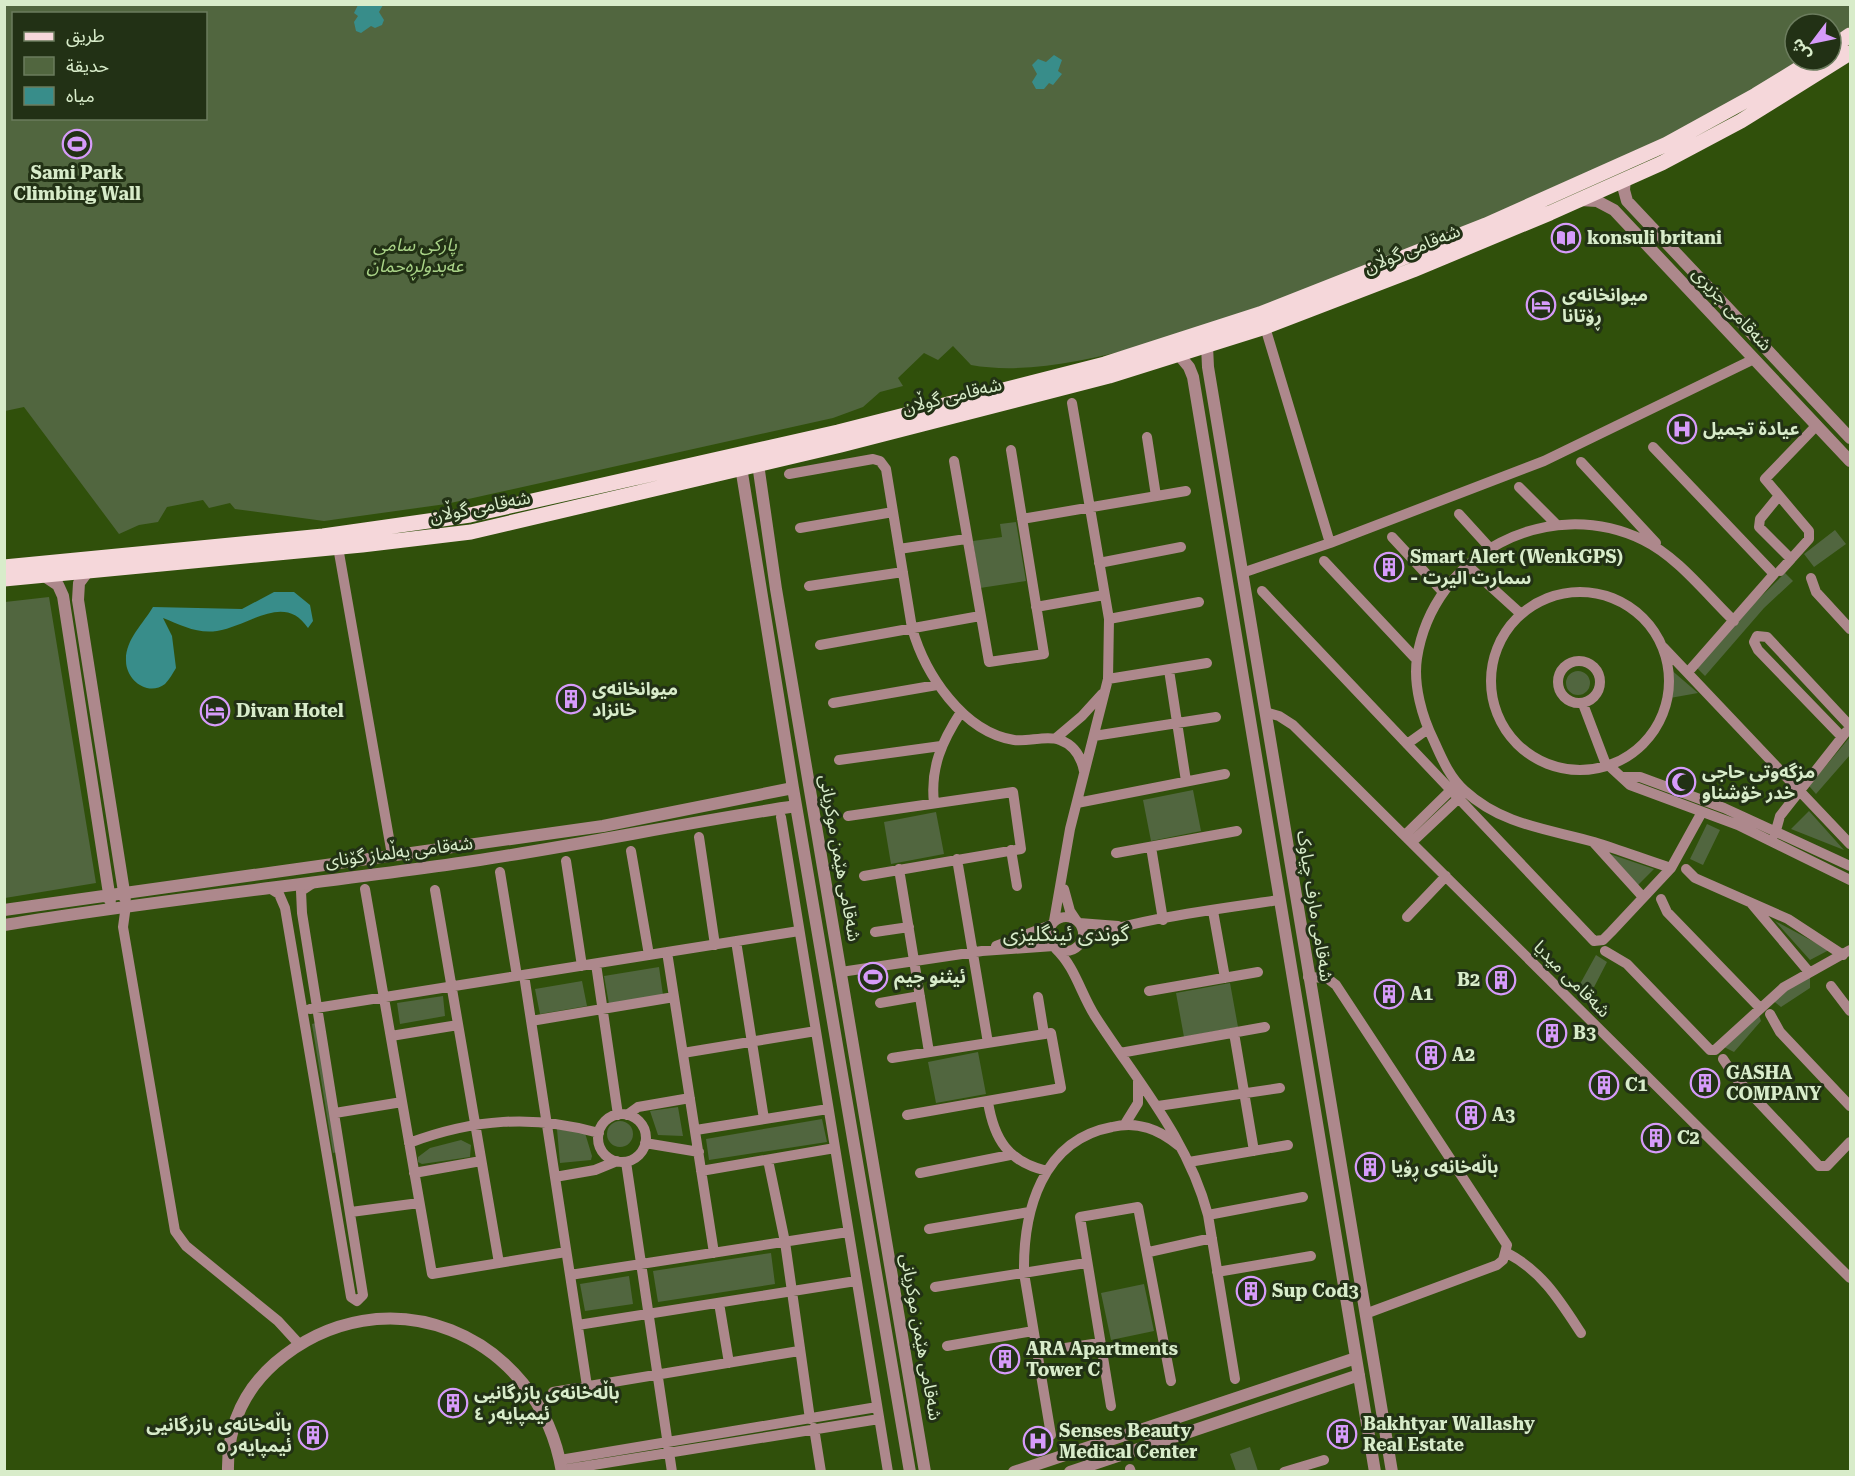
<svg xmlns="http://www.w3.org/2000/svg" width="1855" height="1476" viewBox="0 0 1855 1476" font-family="'Roboto Serif','Noto Sans Arabic',serif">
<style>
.green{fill:#51663f;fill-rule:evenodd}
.water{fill:#388d8a}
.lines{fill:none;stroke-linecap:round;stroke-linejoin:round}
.minor{stroke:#ad888c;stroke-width:10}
.tertiary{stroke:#ad888c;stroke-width:12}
.primary{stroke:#f5d7da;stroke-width:15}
.labels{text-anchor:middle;stroke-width:6;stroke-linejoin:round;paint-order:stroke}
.poi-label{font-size:18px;font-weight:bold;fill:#d8ecca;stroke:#223115;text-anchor:start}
.park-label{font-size:18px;font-style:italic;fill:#a9d387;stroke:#223115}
.street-label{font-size:18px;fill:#d8ecca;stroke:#223115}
.quarter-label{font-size:21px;fill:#d8ecca;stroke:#223115}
</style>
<rect width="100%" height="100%" fill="#30500b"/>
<path class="green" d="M1850,4V26L1831,42V24H1795V60H1806C1760,88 1714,120 1666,144C1554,201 1435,243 1317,286C1223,319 1069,383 971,365L953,346L938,360L924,353L898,378L903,386L880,392L863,407L833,418L446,504L324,521L235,509L230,503L209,508L203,500L167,507L158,522L139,525L119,534L24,407L5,411L4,5ZM14,14H206V118H14Z
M1016,522L1026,581L980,588L973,541L1002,537L1000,524Z
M1835,530L1846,544L1814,567L1804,554Z
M1785,573L1793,581L1764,608L1705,676L1697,668L1730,627Z
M49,597L96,883L5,898V602Z
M1669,668L1698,693L1670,698Z
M1566 683a12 12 0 1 1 24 0a12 12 0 1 1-24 0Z
M1850,737V755L1816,794L1809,786Z
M1193,790L1201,831L1151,841L1143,800Z
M1809,811L1844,850L1791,829Z
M936,812L944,854L891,864L884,822Z
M1707,824L1720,830L1703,865L1690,859Z
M1610,854L1654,869L1638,885Z
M1775,921L1829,950L1810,960Z
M1596,955L1607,962L1591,993L1580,984Z
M659,967L663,995L609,1004L604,976Z
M1810,974V988L1781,1007L1771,999Z
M582,981L587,1006L540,1014L535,989Z
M1230,983L1238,1027L1184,1037L1176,993Z
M443,996L445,1016L400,1024L397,1003Z
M1757,1009L1761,1021L1734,1052L1724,1047Z
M316,1023L337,1152L333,1153L312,1024Z
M978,1052L986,1094L936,1103L928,1062Z
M678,1107L683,1136L658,1135L650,1111Z
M822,1119L827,1142L709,1160L706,1139Z
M607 1134a13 13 0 1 1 26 0a13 13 0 1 1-26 0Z
M557,1129L585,1133L592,1156L591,1160L560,1163Z
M461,1140L471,1145L470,1157L422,1164L418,1162V1157L430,1148Z
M771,1253L775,1284L658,1302L653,1271Z
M629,1276L633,1304L585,1311L580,1284Z
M1144,1284L1154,1331L1111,1340L1101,1293Z
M1250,1447L1258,1471H1236L1230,1454Z"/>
<path class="water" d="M358,5H383L379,12L384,20L382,25L375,28L371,26L361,33L356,31L354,22L358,16L354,13Z
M1054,55L1062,60L1058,71L1062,74L1053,85L1049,83L1044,89H1036L1032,82L1037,74L1032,65L1038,59L1046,62Z
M274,592H294L310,605L313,621L308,628C284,592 250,626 217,631C197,634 181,625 163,618L172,636L176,668C173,673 169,680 165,684C148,697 126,680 126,661C125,640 143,624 153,607L242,609Z"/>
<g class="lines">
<path class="minor" d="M1265,327L1330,543
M1147,437L1156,496
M1653,447L1774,574L1689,671
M954,461L989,662L1044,654L1011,450
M1581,462L1656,543
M789,474L873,459L880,461L886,469L912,628C925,674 963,732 1014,740C1028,742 1047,735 1060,740C1074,745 1081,756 1084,771
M1519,487L1557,525
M1778,497L1760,519L1759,527L1791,559L1809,539V531L1765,479L1817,425
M1459,514L1489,547
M1022,519L1186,491
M800,528L893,512
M1392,537L1443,592
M338,547L392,855
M899,549L966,539
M1324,561L1416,659
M1099,563L1181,547
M1467,565L1521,614
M1780,571L1791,559
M1242,573L1330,543L1544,461L1754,359
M1811,578L1816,592L1850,629
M809,586L903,572
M1262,591L1594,941L1603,940L1611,932L1671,868L1702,812
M1491 681a89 89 0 1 1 178 0a89 89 0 1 1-178 0Z
M1036,607L1104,595
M1109,619L1199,602
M820,645L980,616
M1663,647L1850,844
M1558 682a21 21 0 1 1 42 0a21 21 0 1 1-42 0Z
M1169,670L1186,781
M1108,679L1207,663
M833,703L937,685
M1583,704L1605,762L1630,785L1738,825L1850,880
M1265,712L1279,716L1293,725L1850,1278
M1094,736L1216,717
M1842,737L1758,650L1754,642L1757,636L1767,637L1850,726
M1056,738L1082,716L1102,694
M1407,744L1428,729
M839,760L941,746
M1624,777H1640L1724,808L1850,866
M934,803C930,768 942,741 961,712
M1077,803L1225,774
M848,816L1013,792L1021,849L864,876
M781,817L888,1472
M1775,834L1780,816L1846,732
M1405,835L1453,788
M699,837L715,945
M1412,842L1462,795
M1594,843L1642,896
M1151,847L1163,920
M1011,850L1017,886
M631,851L649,955
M1116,853L1237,831
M957,859L988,1043
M566,861L582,966
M1671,868C1646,860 1620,850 1594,842C1548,829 1502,825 1465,791C1450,778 1442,759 1434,741C1422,717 1413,685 1417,658C1433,554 1548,494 1643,540C1678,557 1706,594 1734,621
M899,869L929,1052
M1686,869L1695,878L1788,919L1843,955
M500,872L517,976
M271,889L279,894L285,908L351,1297L357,1301L363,1295L302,913L301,891L313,883
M365,889L432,1274L566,1252
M1064,889L1070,911L1076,920
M435,890L499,1263
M1661,899L1667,912L1760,1008
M1751,903L1809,972
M126,905L123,927L175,1231L186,1246L278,1321L300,1345
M1213,911L1225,978
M1049 934a17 17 0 1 1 34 0a17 17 0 1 1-34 0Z
M1407,917L1446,876
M1054,921L1070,829L1108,679L1109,619L1072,403
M1079,923L1118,926
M875,932L909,927
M736,941L764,1119
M1081,943C1106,922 1240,906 1279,900
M996,946L1051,925
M1056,949C1075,967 1081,994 1095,1016C1137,1081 1188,1139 1208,1215L1235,1379
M1605,951L1627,964L1710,1050H1715L1784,987L1850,950
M667,952L714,1253
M596,964L618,1115
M841,972L982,951L1054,946
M524,975L587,1386
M1308,977L1327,978L1336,985L1507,1245L1503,1260L1497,1265L1365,1314
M1831,986L1850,1011
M1149,991L1258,972
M1038,997L1044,1034
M880,1003L920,996
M310,1009L799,931
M1770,1014L1780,1032L1850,1106
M531,1021L674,997
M1234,1033L1254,1151
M391,1036L458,1025
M683,1053L816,1031
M1120,1053L1265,1027
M892,1058L1051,1033L1061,1088L907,1115
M1723,1059L1735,1077L1819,1166H1827L1850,1142
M988,1102C994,1139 1008,1162 1047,1171
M1158,1106L1280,1088
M335,1113L402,1102
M598 1138a24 24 0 1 1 48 0a24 24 0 1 1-48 0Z
M627,1115L638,1107L690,1098
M1125,1124L1138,1103V1081
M696,1130L828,1109
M409,1143C473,1119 533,1114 599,1133
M645,1143L699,1152
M768,1160L785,1242L810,1419
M626,1162L672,1472
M1189,1162L1288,1145
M701,1171L835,1148
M414,1173L481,1161
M920,1173L1010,1155
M555,1177L595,1170L617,1161
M351,1212L419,1203
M1208,1215L1303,1197
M929,1229L1029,1212
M1149,1252L1212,1238
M1507,1253C1542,1271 1560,1301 1581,1333
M1217,1272L1311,1256
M570,1275L848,1232
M935,1287L1086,1263
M719,1303L729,1363
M578,1325L856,1281
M947,1346L1033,1331
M1037,1352L1100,1343
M553,1392L799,1351
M1111,1406L1080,1217L1138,1207L1171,1381
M814,1428L821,1472
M1051,1435L1024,1273C1023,1211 1042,1140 1112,1127C1138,1121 1159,1129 1179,1146
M560,1460L877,1407
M1130,1469L1131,1472
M562,1470L879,1419
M1284,1472L1324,1460"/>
<path class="tertiary" d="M1625,179L1624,190L1627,201L1850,438
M1580,200L1597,201L1614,210L1850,461
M1207,346L1208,367L1392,1472
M1179,355L1189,367L1193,377L1375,1472
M758,464L776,589L925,1472
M741,467L793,788L910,1472
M88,571L79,583L78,600L125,898
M43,575L58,585L63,596L110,900
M4,910L603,826L793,788
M4,925C160,899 317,884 473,861C581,845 688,822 796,806
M228,1472C227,1428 242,1392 275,1363C384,1269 539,1333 562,1472
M1014,1472L1356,1358
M1070,1472L1359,1375"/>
<path class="primary" d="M1831,48L1850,35
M4,567L323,536L470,515L838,432L1105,364L1260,314L1486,225L1667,144L1756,95L1813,60
M4,579L362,545L471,532L841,445L1109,376L1265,327L1413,270L1550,213L1662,163L1741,121L1850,53"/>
</g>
<defs>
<g id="stadium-ring" transform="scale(1.5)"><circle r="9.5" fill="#223115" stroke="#d69bfa" stroke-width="1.5"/><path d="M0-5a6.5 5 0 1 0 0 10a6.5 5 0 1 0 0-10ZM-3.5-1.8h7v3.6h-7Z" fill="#d69bfa"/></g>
<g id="library-ring" transform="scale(1.5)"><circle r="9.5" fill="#223115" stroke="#d69bfa" stroke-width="1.5"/><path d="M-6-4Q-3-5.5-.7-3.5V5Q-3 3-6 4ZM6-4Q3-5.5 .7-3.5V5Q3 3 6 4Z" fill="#d69bfa"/></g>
<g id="hotel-ring" transform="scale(1.5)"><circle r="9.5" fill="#223115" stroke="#d69bfa" stroke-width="1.5"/><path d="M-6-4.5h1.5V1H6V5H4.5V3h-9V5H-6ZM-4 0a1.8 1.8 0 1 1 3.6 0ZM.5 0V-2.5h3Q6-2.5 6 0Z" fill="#d69bfa"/></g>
<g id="hospital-ring" transform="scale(1.5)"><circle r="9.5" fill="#223115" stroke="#d69bfa" stroke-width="1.5"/><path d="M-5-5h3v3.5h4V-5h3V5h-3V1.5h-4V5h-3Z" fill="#d69bfa"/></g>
<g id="building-ring" transform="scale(1.5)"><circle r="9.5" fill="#223115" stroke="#d69bfa" stroke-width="1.5"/><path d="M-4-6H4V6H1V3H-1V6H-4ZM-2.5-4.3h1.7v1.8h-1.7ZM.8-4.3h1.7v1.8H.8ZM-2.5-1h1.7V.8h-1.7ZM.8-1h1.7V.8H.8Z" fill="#d69bfa"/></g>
<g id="mosque-ring" transform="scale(1.5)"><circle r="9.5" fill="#223115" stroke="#d69bfa" stroke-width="1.5"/><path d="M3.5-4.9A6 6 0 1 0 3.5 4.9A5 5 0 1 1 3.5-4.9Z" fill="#d69bfa"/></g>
</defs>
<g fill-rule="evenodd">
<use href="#stadium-ring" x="77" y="144"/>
<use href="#library-ring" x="1566" y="238"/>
<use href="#hotel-ring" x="1541" y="305"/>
<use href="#hospital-ring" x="1682" y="429"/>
<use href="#building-ring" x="1389" y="567"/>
<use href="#building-ring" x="571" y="699"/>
<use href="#hotel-ring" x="215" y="711"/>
<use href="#mosque-ring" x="1681" y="782"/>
<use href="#stadium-ring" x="873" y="977"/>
<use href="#building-ring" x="1501" y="980"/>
<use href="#building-ring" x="1389" y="994"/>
<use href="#building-ring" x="1552" y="1033"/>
<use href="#building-ring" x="1431" y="1055"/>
<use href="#building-ring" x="1705" y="1083"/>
<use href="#building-ring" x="1604" y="1085"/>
<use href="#building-ring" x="1471" y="1115"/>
<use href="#building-ring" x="1656" y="1138"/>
<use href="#building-ring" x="1370" y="1167"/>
<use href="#building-ring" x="1251" y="1291"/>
<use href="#building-ring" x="1005" y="1359"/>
<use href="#building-ring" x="453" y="1403"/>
<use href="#building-ring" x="1342" y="1434"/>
<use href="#building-ring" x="313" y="1435"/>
<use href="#hospital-ring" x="1038" y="1441"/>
</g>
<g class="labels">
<g class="poi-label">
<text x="77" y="179" text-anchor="middle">Sami Park<tspan x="77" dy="21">Climbing Wall</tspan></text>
<text x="1587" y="244">konsuli britani</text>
<text x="1562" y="301">میوانخانەی<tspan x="1562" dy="21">ڕۆتانا</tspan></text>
<text x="1703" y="435">عيادة تجميل</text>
<text x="1410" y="563">Smart Alert (WenkGPS)<tspan x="1410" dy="21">- سمارت اليرت</tspan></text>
<text x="592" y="695">میوانخانەی<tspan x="592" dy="21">خانزاد</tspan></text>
<text x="236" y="717">Divan Hotel</text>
<text x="1702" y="778">مزگه‌وتی حاجی<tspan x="1702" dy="21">خدر خۆشناو</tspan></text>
<text x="894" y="983">ئيثنو جيم</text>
<text x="1480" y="986" text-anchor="end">B2</text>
<text x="1410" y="1000">A1</text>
<text x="1573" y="1039">B3</text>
<text x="1452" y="1061">A2</text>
<text x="1726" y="1079">GASHA<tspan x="1726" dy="21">COMPANY</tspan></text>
<text x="1625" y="1091">C1</text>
<text x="1492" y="1121">A3</text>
<text x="1677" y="1144">C2</text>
<text x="1391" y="1173">باڵەخانەی ڕۆیا</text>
<text x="1272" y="1297">Sup Cod3</text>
<text x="1026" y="1355">ARA Apartments<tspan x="1026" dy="21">Tower C</tspan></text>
<text x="474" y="1399">باڵەخانەی بازرگانیی<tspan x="474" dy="21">ئیمپایەر ٤</tspan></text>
<text x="1363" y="1430">Bakhtyar Wallashy<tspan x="1363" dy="21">Real Estate</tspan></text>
<text x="292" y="1431" text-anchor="end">باڵەخانەی بازرگانیی<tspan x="292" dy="21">ئیمپایەر ٥</tspan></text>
<text x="1059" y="1437">Senses Beauty<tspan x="1059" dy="21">Medical Center</tspan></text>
</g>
<g class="park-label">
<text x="415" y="251">پارکی سامی<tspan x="415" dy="21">عەبدولڕەحمان</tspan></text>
</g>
<g class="street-label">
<text transform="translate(1412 249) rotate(-22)" y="6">شەقامی گوڵان</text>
<text transform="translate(1732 309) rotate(47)" y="6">شەقامی جزیری</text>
<text transform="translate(952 396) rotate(-14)" y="6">شەقامی گوڵان</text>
<text transform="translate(480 507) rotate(-11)" y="6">شەقامی گوڵان</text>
<text transform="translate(399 852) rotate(-7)" y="6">شەقامی یەڵماز گۆنای</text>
<text transform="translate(840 858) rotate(80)" y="6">شەقامی هێمن موکریانی</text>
<text transform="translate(1315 906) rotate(81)" y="6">شەقامی مارف چیاوک</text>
<text transform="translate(1572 979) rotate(45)" y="6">شەقامی میدیا</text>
<text transform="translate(921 1337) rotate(80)" y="6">شەقامی هێمن موکریانی</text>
</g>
<g class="quarter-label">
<text x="1066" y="941">گوندی ئینگلیزی</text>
</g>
</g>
<rect width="1855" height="1476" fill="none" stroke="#d8ecca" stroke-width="12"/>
<rect x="12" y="12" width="195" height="108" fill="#223115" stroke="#6b7c5d" stroke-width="1.5"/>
<rect x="24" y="32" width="30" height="9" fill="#f5d7da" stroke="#6b7c5d" stroke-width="1.5"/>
<text x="66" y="42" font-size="18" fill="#d8ecca">طريق</text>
<rect x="24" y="57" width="30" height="18" fill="#51663f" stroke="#6b7c5d" stroke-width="1.5"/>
<text x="66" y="72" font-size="18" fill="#d8ecca">حديقة</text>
<rect x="24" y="87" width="30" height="18" fill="#388d8a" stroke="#6b7c5d" stroke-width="1.5"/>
<text x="66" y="102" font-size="18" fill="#d8ecca">مياه</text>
<g transform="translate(1813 42) rotate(238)"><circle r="28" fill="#223115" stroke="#6b7c5d" stroke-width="1.5"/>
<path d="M0-4.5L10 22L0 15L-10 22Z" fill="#d69bfa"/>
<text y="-9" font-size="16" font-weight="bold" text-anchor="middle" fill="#d8ecca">ش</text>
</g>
</svg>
